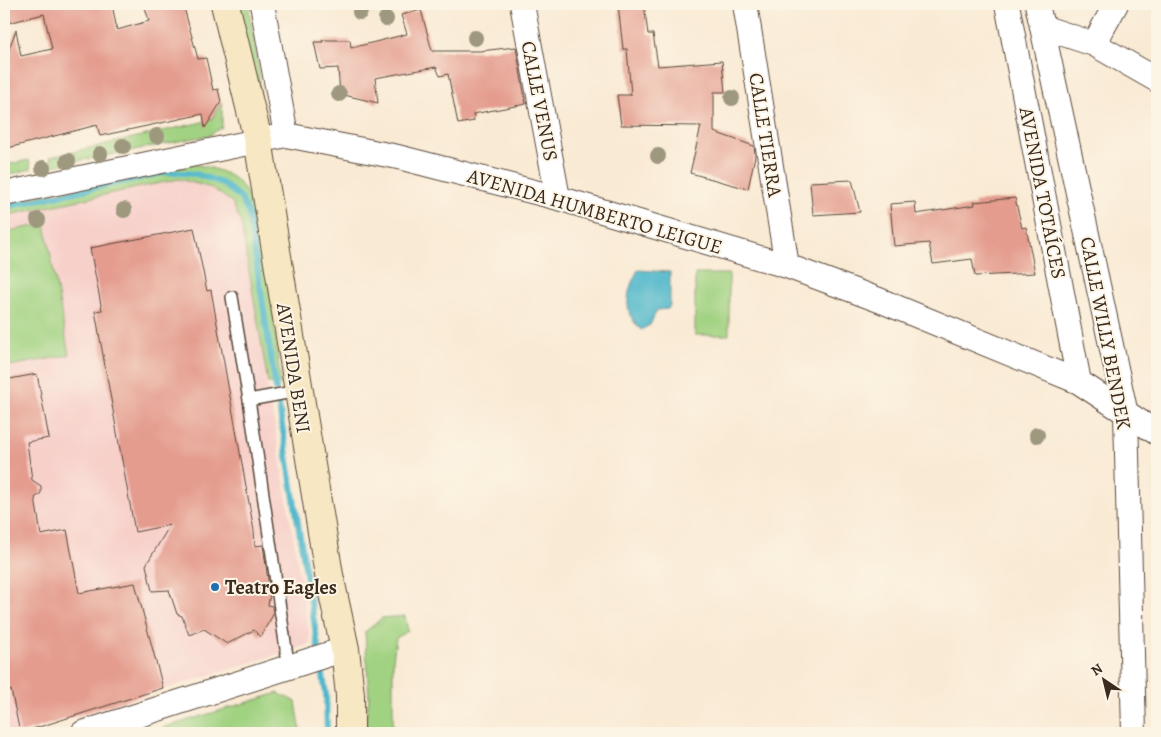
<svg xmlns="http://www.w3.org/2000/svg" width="1161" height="737" viewBox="0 0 1161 737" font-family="Alegreya,serif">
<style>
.built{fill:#f7d0ca}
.green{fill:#a0d281;stroke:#6e7e50}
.water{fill:#4eb7cb;stroke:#447074}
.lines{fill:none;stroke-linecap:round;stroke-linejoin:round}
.stream{stroke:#4eb7cb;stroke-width:6}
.building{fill:#e49c8e}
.lane-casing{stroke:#584739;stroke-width:14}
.street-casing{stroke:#584739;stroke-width:26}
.secondary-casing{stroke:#584739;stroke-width:30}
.lane{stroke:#fff;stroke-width:11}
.street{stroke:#fff;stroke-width:24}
.secondary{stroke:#f7e8c3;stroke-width:28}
.tree{fill:#9e987e}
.poi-dot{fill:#1f6fb2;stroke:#fcf5e5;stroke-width:2}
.labels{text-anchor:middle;stroke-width:4;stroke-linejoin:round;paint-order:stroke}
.street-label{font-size:20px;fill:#3b2a1e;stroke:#fcf5e5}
.poi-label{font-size:20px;font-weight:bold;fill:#3b2a1e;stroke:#fcf5e5;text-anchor:start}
</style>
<rect width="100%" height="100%" fill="#fcf5e5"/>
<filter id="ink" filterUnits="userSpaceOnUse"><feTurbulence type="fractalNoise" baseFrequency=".02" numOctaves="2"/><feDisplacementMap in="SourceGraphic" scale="10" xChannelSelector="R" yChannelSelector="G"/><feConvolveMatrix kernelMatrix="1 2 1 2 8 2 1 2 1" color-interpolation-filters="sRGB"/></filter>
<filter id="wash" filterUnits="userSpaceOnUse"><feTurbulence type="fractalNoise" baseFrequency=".0096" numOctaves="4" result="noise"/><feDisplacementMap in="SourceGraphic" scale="20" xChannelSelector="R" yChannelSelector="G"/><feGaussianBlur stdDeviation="1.12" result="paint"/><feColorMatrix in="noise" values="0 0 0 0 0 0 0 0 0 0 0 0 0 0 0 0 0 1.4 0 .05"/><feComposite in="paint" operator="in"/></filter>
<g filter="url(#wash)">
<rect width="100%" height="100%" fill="#f9ead4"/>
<path class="built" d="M179,179L212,188L232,202L241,223L311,644L23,733H4V216Z"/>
<path class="green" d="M236,4H248L259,70L261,121Z
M222,102V127L210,135L53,166L50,157L211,120Z
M29,160L31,169L4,176V165Z
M191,164C207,166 232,172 242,186C267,220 275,338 281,384L268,383L241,223L232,202L212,188L179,179L4,216V203Z
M45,224L69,355L4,367V232Z
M695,274H729V335H695Z
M405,616L408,631L396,638L393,660V733H364L369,698L365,632L382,618Z
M278,693L296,702L301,733H146Z"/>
<path class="water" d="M638,270L670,272V305L668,309L657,310L650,325L641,330C622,312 626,291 638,270Z"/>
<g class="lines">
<path class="stream" d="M4,207L167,172L196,174L222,183L241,198L249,215L276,389
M278,400L319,653
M321,663L326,694L327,733"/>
</g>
<g id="blocks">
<path class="building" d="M4,4H112L117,30L149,21L144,4H183L198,59L206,58L213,90L218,89L221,102L205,128L203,114L100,136L97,125L4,149V62L16,30L21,56L52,49L44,14L4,24Z
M618,4H644L648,34H653L658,66L722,61L725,92H714V132L754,146L755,156L748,189L690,173L701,126L621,125L617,95H631L627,49H623Z
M421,10L432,51H480L516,47L526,104L473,114L474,121L458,124L448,74L440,76L436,67L375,78L378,103L340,94L338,68L320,69L314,42H323L322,40H350L351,48L407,34L401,15Z
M852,180L860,212L813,215L810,182Z
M1015,198L1022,228L1026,227L1035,273L975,276L972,259L933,264L929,243L894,246L890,204L915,202L916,214L975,205L974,202Z
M194,228L207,291L211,290L254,531L255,546L263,545L270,594L268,605L272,606L273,615L260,637L254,630L227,644L204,629L189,635L182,616L177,614L169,590L152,591L146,565L170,525L135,532L95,311L102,310L90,248Z
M37,374L49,438L27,442L32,480L41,486V493L35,498L41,535L67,530L79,593L135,583L163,688L20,733L11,690L4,692V380Z"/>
</g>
</g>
<g filter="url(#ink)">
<use href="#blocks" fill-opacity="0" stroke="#584739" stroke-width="1"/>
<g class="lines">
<g class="lane-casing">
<path id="lane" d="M232,297L249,400L289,669
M249,400L298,391"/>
</g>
<g class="street-casing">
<path id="street" d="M262,4L286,135
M522,4L558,198
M745,4L787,266
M1007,4L1079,382
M1037,4L1042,27L1094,44L1157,80
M1042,27L1126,414L1134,733
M1094,44L1116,4
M4,194L286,135L398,157L558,198L787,266L879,300L1079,382L1157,433
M83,733L345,649"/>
</g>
<g class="secondary-casing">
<path id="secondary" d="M225,4L258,140L329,575L345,649L350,695V733"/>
</g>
<use href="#lane" class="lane"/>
<use href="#street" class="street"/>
<use href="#secondary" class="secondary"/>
</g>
<g class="tree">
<circle cx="360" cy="12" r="8"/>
<circle cx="386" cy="19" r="8"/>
<circle cx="475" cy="38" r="8"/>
<circle cx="339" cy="94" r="8"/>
<circle cx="732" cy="98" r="8"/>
<circle cx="157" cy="136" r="8"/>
<circle cx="123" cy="146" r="8"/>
<circle cx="100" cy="154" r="8"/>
<circle cx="658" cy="156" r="8"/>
<circle cx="68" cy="161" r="8"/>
<circle cx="43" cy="168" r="8"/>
<circle cx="124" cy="210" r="8"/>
<circle cx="38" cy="220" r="8"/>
<circle cx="1037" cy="435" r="8"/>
</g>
</g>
<circle class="poi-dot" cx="215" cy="587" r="5"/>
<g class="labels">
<g class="street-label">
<text transform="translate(540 101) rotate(79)" y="7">CALLE VENUS</text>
<text transform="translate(766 135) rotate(81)" y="7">CALLE TIERRA</text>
<text transform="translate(1043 193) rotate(79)" y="7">AVENIDA TOTAÍCES</text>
<text transform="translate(595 211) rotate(16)" y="7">AVENIDA HUMBERTO LEIGUE</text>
<text transform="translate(1106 333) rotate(79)" y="7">CALLE WILLY BENDEK</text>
<text transform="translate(294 368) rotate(81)" y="7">AVENIDA BENI</text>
</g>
<g class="poi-label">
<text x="225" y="594">Teatro Eagles</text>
</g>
</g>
<rect width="1161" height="737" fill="none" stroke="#fcf5e5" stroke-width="20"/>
<g transform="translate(1104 680) rotate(325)" stroke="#fcf5e5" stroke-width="4" paint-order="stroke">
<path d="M0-4L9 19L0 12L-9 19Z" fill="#3b2a1e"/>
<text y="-8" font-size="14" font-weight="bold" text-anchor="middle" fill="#3b2a1e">N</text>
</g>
</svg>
